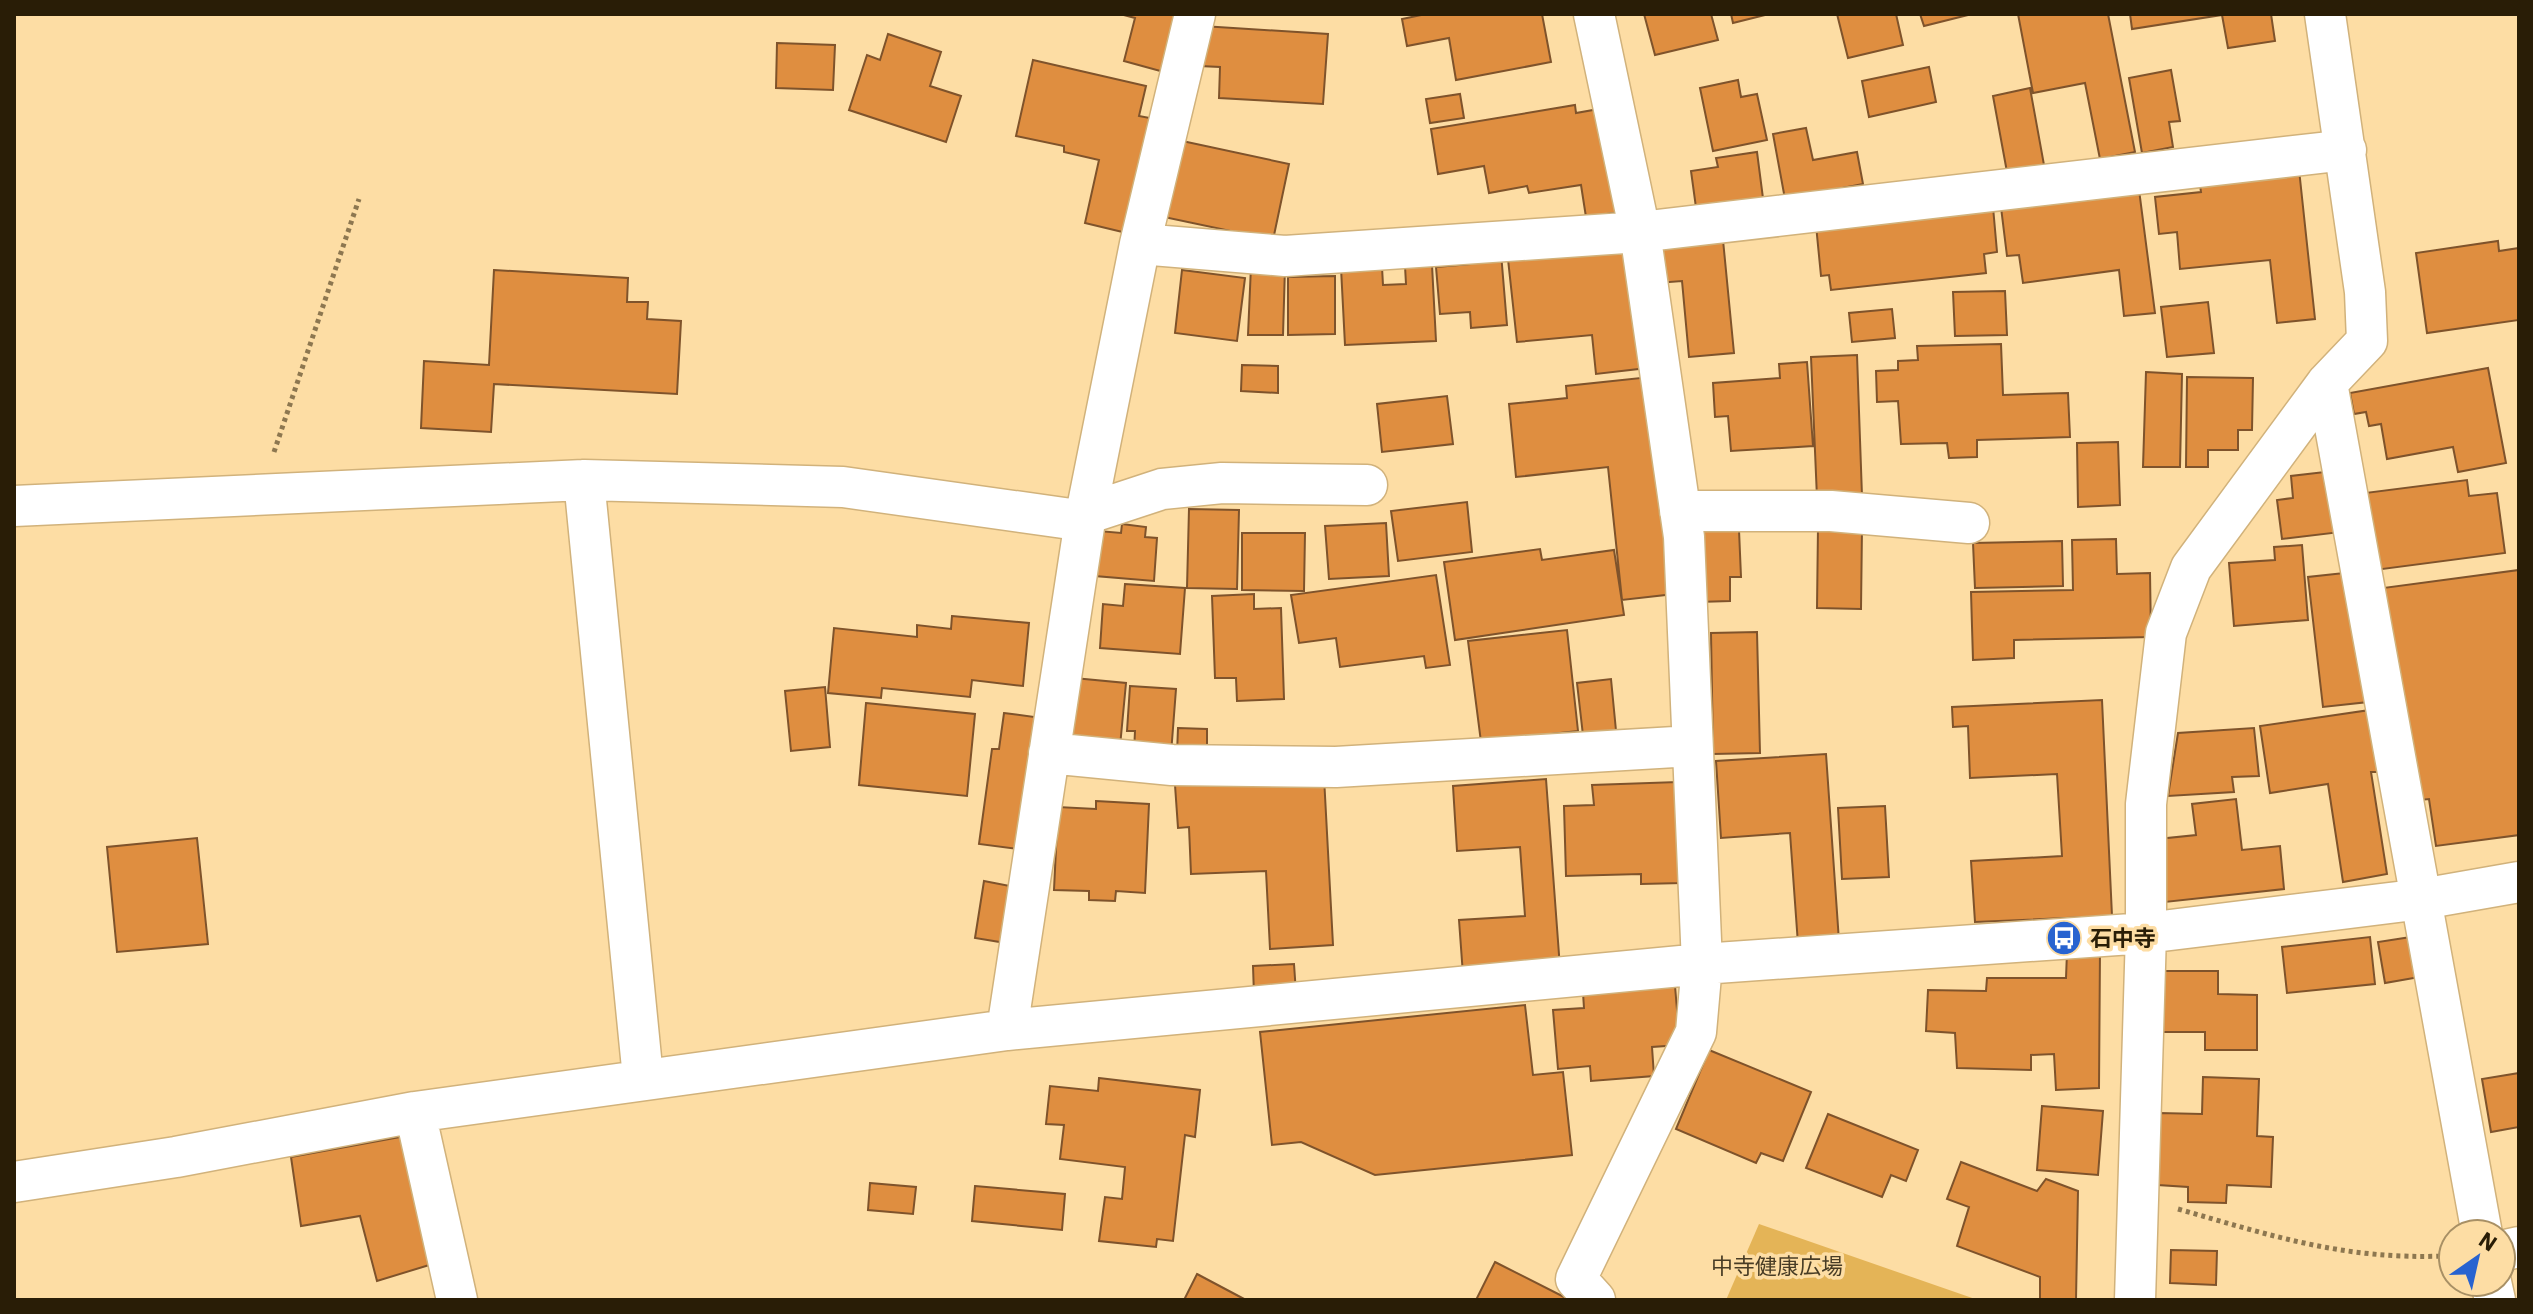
<svg xmlns="http://www.w3.org/2000/svg" width="2533" height="1314" viewBox="0 0 2533 1314" font-family="'IBM Plex Sans','Noto Sans JP',sans-serif">
<style>
.green{fill:#e4b457}
.building{fill:#df8e40;stroke:#7f532b;stroke-width:2}
.lines{fill:none;stroke-linecap:round;stroke-linejoin:round}
.minor-casing{stroke:#d1b27b;stroke-width:43}
.path{stroke:#8d7750;stroke-width:5;stroke-dasharray:4 4;stroke-linecap:butt}
.minor{stroke:#fff;stroke-width:40}
.labels{text-anchor:middle;stroke-width:7;stroke-linejoin:round;paint-order:stroke}
.poi-label{font-size:22px;font-weight:bold;fill:#291d06;stroke:#fddda4;text-anchor:start}
.park-label{font-size:22px;fill:#483c25;stroke:#fddda4}
</style>
<rect width="100%" height="100%" fill="#fddda4"/>
<path class="green" d="M1759,1224L1978,1300H1726Z"/>
<path class="building" d="M1120,14H1178L1164,72L1124,61L1135,18Z
M1426,14H1542L1551,62L1456,80L1449,38L1407,46L1402,19Z
M1644,14H1711L1718,40L1655,55Z
M1731,14H1769L1733,23Z
M1837,14H1896L1903,45L1848,58Z
M1920,14H1972L1924,26Z
M2018,14H2108L2135,152L2100,159L2085,83L2033,93Z
M2130,14H2271L2275,41L2228,48L2222,15L2132,29Z
M1202,26L1328,34L1323,104L1219,98L1220,67L1200,66Z
M888,34L941,52L930,86L961,96L946,142L849,110L867,55L880,60Z
M777,43L835,45L833,90L776,88Z
M1033,60L1146,86L1139,116L1160,120L1135,235L1085,223L1099,160L1064,152V146L1016,136Z
M1929,67L1936,102L1869,117L1862,81Z
M2171,70L2180,121L2169,122L2173,147L2142,153L2129,78Z
M1738,80L1741,97L1757,94L1767,140L1713,151L1700,88Z
M2030,88L2044,165L2007,172L1993,96Z
M1460,94L1464,118L1430,123L1426,99Z
M1575,105L1576,113L1610,107L1627,211L1586,217L1581,185L1529,193L1527,186L1489,193L1484,166L1438,174L1431,129Z
M1806,128L1813,160L1857,152L1863,184L1785,199L1773,134Z
M1173,139L1289,164L1273,240L1164,217Z
M1757,152L1764,206L1697,215L1691,171L1718,167L1716,158Z
M2298,160L2315,319L2277,323L2270,260L2180,269L2177,232L2159,234L2155,197L2201,192L2198,171Z
M2138,182L2155,313L2124,316L2119,270L2023,283L2019,255L2007,256L2000,199Z
M1993,207L1997,252L1984,254L1986,273L1831,290L1829,275L1821,276L1816,225Z
M1633,238L1647,368L1596,374L1592,335L1517,342L1507,250Z
M1723,240L1734,353L1689,357L1682,281L1657,283L1653,246Z
M2498,241L2499,251L2519,248V320L2427,333L2416,253Z
M1501,253L1507,325L1471,328L1470,312L1440,314L1436,267L1470,264V256Z
M1432,265L1436,341L1345,345L1341,268L1382,267L1383,285L1406,284L1405,266Z
M1251,266L1285,267L1283,335H1248Z
M494,270L628,278L627,302H648L647,319L681,321L677,394L494,384L491,432L421,428L424,361L489,365Z
M1182,270L1245,278L1237,341L1175,333Z
M1335,276V334L1288,335V277Z
M2005,291L2007,335L1955,336L1953,292Z
M2208,302L2214,353L2167,357L2161,307Z
M1892,309L1895,338L1852,342L1849,313Z
M2001,344L2003,395L2068,393L2070,437L1977,440V457L1949,458L1947,443L1901,444L1898,401L1877,402L1876,371L1898,370V361L1918,360L1917,346Z
M1857,355L1862,496L1817,498L1811,357Z
M1807,362L1813,446L1731,451L1728,416L1715,417L1713,383L1780,378L1779,364Z
M1242,365L1278,366V393L1241,391Z
M2488,368L2506,463L2458,472L2453,447L2387,459L2381,424L2369,426L2366,412L2354,414L2350,393Z
M2146,372L2182,374L2180,467H2143Z
M1650,377L1674,594L1622,600L1608,467L1516,477L1509,404L1567,398L1566,386Z
M2187,377L2253,378L2252,430H2238V450H2208V467H2186Z
M1447,396L1453,444L1382,452L1377,404Z
M2118,442L2120,505L2078,507L2077,443Z
M2333,471L2341,532L2282,539L2277,500L2293,498L2291,476Z
M2467,480L2469,496L2497,493L2505,553L2375,570L2365,493Z
M1467,502L1472,552L1398,561L1391,511Z
M1189,509L1239,510L1237,589L1187,588Z
M1386,523L1389,576L1329,579L1325,526Z
M1122,524L1146,527L1145,537L1157,538L1154,581L1095,576L1099,531L1121,533Z
M1818,527H1862L1861,609L1817,608Z
M1739,530L1741,577H1730V601L1698,602L1695,531Z
M1242,533H1305L1304,591L1242,590Z
M2116,539L2117,574L2150,573L2151,637L2014,640V658L1973,660L1971,592L2073,590L2072,540Z
M2062,541L2063,586L1975,588L1973,543Z
M2302,545L2308,620L2234,626L2229,563L2275,560L2274,547Z
M1540,549L1542,560L1614,550L1624,615L1455,640L1444,562Z
M2519,570V835L2436,846L2429,799L2411,801L2383,588Z
M2353,572L2368,702L2323,707L2308,577Z
M1436,575L1450,665L1426,668L1424,656L1340,667L1336,638L1299,643L1291,595Z
M1125,584L1185,588L1180,654L1100,648L1103,604L1123,606Z
M1254,594V609L1281,608L1284,699L1237,701L1236,678H1215L1212,596Z
M952,616L1029,623L1023,686L972,680L970,697L882,688L881,698L828,693L834,628L917,637V625L951,629Z
M1567,630L1578,731L1481,742L1468,641Z
M1757,632L1760,753L1713,754L1711,633Z
M1074,678L1126,683L1119,757L1067,751Z
M1611,679L1617,741L1584,744L1577,683Z
M1130,686L1176,689L1171,754L1134,752L1135,731H1127Z
M825,687L830,747L791,751L785,691Z
M2102,700L2112,916L1975,922L1971,861L2062,856L2057,774L1970,778L1968,726L1953,727L1952,707Z
M866,703L975,714L967,796L859,785Z
M2370,710L2380,772H2371L2387,874L2343,882L2328,784L2270,793L2260,726Z
M1004,713L1042,718L1025,850L979,844L992,749H999Z
M1178,728L1207,729V754H1177Z
M2254,728L2259,776L2232,777L2234,792L2168,796L2178,733Z
M1826,754L1839,941L1798,944L1790,833L1721,838L1716,761Z
M1324,777L1333,945L1270,949L1266,871L1191,874L1189,827L1178,828L1175,785Z
M1546,779L1560,968L1463,975L1459,920L1525,916L1520,847L1457,851L1453,786Z
M1678,782L1682,883L1641,884V874L1566,876L1564,806L1594,805L1592,785Z
M2236,799L2242,850L2280,846L2284,889L2165,902L2158,839L2196,835L2192,804Z
M1096,801L1149,804L1145,893L1116,891L1115,901L1089,900V891L1054,890L1058,807L1096,809Z
M1885,806L1889,877L1842,879L1838,808Z
M197,838L208,944L117,952L107,847Z
M984,881L1015,887L1006,943L975,938Z
M2424,935L2431,975L2385,983L2378,942Z
M2370,937L2375,984L2287,993L2282,947Z
M2100,949L2099,1088L2056,1090L2054,1054L2031,1055V1070L1957,1068L1955,1033L1926,1031L1928,990L1986,991L1987,978H2066L2067,952Z
M1294,964L1296,993L1254,995L1253,966Z
M2159,971H2218V994L2257,995V1050H2205V1032H2159Z
M1675,986L1680,1045L1652,1047L1654,1076L1591,1081L1590,1066L1558,1069L1553,1010L1584,1008L1583,993Z
M1525,1005L1533,1075L1563,1072L1572,1155L1375,1175L1301,1142L1272,1145L1260,1032Z
M1709,1050L1811,1092L1783,1161L1761,1153L1756,1163L1676,1129Z
M2519,1073V1127L2491,1132L2482,1079Z
M2203,1077L2259,1079L2257,1136L2273,1137L2271,1187L2227,1185L2226,1203L2188,1202V1187L2158,1185L2160,1113L2202,1114Z
M1099,1078L1200,1090L1195,1137L1185,1135L1173,1241L1157,1239L1156,1247L1099,1241L1105,1197L1122,1199L1125,1167L1060,1159L1064,1125L1046,1124L1050,1086L1098,1091Z
M2042,1106L2103,1111L2098,1175L2037,1170Z
M1828,1114L1918,1150L1906,1181L1891,1175L1882,1197L1806,1168Z
M400,1137L439,1262L377,1281L360,1216L301,1226L291,1157Z
M1961,1162L2037,1191L2046,1179L2078,1191L2076,1300H2040V1277L1957,1246L1969,1207L1947,1199Z
M870,1183L916,1187L913,1214L868,1210Z
M975,1186L1065,1194L1062,1230L972,1221Z
M2171,1250L2217,1251L2216,1285L2170,1283Z
M1495,1262L1570,1300H1476Z
M1197,1274L1246,1300H1184Z"/>
<g class="lines">
<g class="minor-casing">
<path id="minor" d="M1594,14L1640,232L1684,537L1702,964L1696,1032L1576,1279L1595,1300
M1140,244L1285,256L1640,232L2346,150
M2327,383L2482,1234
M584,480L643,1078
M14,506L584,480L843,487L1085,521
M1680,511H1831L1969,523
M1086,514L1162,489L1222,483L1367,485
M1049,753L1172,765L1336,767L1692,746
M1007,1030L1086,514L1140,244L1195,14
M415,1112L457,1300
M14,1182L176,1157L415,1112L1007,1030L1702,964L2146,933L2422,899L2519,882
M2501,1251L2519,1247
M2491,1282L2495,1300
M2135,1300L2146,933V804L2166,633L2191,568L2327,383L2367,341L2365,292L2325,14"/>
</g>
<path class="path" d="M274,452L359,199
M2178,1209C2273,1236 2344,1260 2445,1256"/>
<use href="#minor" class="minor"/>
</g>
<defs>
<g id="bus-disc" transform="scale(1.8)"><circle r="9.5" fill="#2863d0" stroke="#fddda4"/><path d="M-5-6H5V4H4V6H2V4H-2V6H-4V4H-5ZM-3.5-4V0h7V-4ZM-3.5 1.2v1.5H-2V1.2ZM2 1.2v1.5H3.5V1.2Z" fill="#fff"/></g>
</defs>
<g fill-rule="evenodd">
<use href="#bus-disc" x="2064" y="938"/>
</g>
<g class="labels">
<g class="poi-label">
<text x="2090" y="946">石中寺</text>
</g>
<g class="park-label">
<text x="1777" y="1274">中寺健康広場</text>
</g>
</g>
<rect width="2533" height="1314" fill="none" stroke="#291d06" stroke-width="32"/>
<g transform="translate(2477 1258) rotate(34)"><circle r="38" fill="#fddda4" stroke="#a89065" stroke-width="2"/>
<path d="M0-6L14 30L0 20L-14 30Z" fill="#2863d0"/>
<text y="-12" font-size="22" font-weight="bold" text-anchor="middle" fill="#291d06">N</text>
</g>
</svg>
